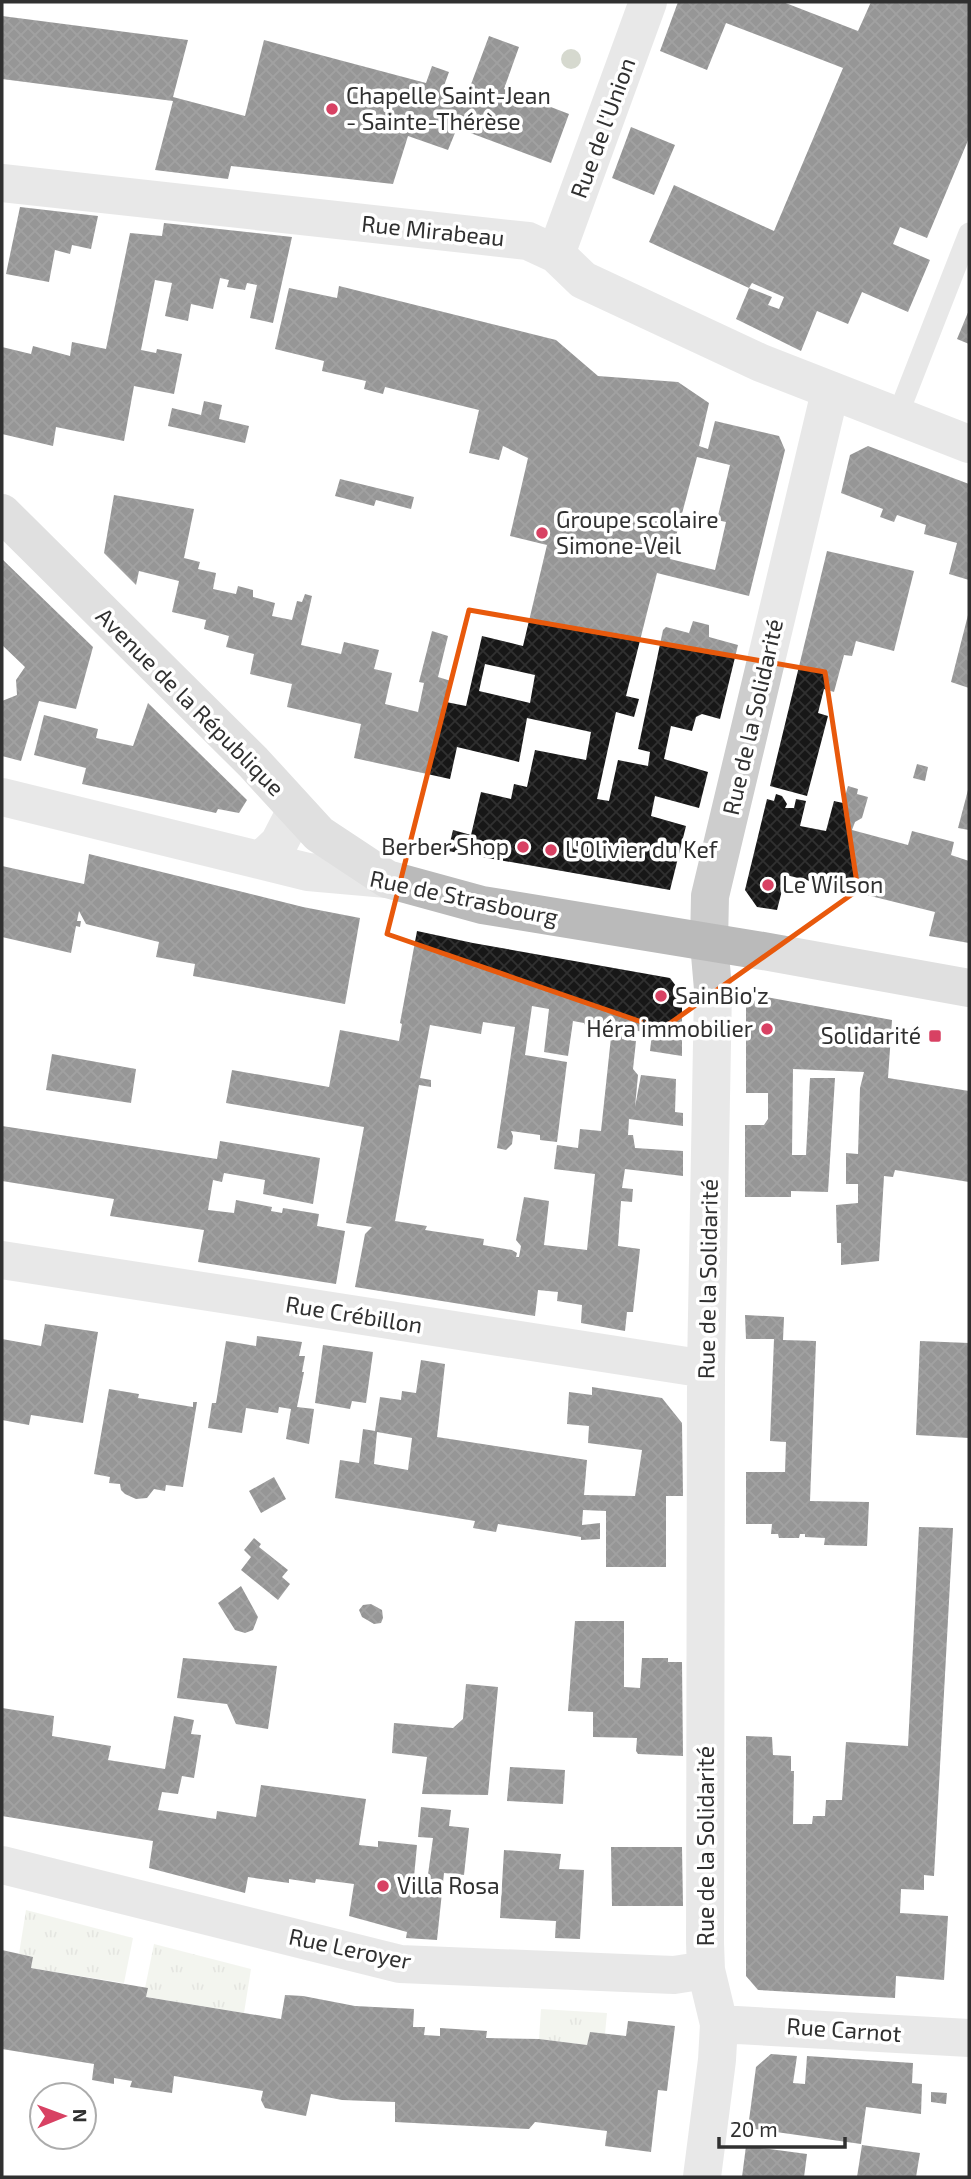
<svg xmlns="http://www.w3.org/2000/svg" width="971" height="2179" viewBox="0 0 971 2179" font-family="'Exo 2',sans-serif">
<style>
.grass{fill:url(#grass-tufts)}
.building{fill:url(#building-cross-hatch);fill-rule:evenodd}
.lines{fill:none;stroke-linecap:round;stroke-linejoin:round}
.lane{stroke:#cdcdcd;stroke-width:21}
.street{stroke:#cdcdcd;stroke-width:38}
.secondary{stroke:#bababa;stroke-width:38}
.tree{fill:#a4ac96}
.marked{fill:none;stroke:#e8590c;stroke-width:5;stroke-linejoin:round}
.poi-dot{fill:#d84163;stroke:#fff;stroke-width:2.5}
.labels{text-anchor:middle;stroke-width:7;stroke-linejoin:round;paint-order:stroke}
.poi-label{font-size:23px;fill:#303030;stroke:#fff;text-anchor:start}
.street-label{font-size:23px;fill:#303030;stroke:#fff}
</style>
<defs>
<pattern id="grass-tufts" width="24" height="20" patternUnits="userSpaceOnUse" patternTransform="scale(1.75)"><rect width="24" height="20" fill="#e5e9dc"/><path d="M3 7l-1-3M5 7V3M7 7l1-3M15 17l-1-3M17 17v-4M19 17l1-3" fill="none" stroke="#c5c8bd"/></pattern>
<pattern id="building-cross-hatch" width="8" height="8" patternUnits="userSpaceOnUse" patternTransform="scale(1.75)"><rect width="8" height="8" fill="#171717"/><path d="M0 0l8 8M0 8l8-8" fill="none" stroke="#303030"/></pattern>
</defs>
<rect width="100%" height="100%" fill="#fff"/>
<path class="grass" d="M26,1910L133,1938L124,1983L31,1968L33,1957L19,1954Z
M154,1944L251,1969L244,2013L146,1997L148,1988H145Z
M541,2009L607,2013L605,2034L590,2032L587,2045L539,2039Z"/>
<path class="building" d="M678,2H783L858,31L871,2H969V138L927,238L900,227L893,244L930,260L908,312L862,292L848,324L817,311L801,351L736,319L749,288L772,297L768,305L779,309L784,297L752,283L749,288L649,242L674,185L774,231L843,68L726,23L707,70L660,51Z
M2,16L188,40L173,97L245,116L264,40L426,83L432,66L449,72L441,94L464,103L489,36L519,47L504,89L569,114L551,163L457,128L448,150L408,136L393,184L231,166L228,179L155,170L173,101L2,79Z
M631,127L675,145L654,195L612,178Z
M20,207L98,216L91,249L72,245L70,254L55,250L49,282L6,274Z
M164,223L292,237L273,323L250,318L257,285L247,283L245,290L227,287L229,280L220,278L213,309L191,304L188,321L165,316L172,283L155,280L141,350L156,353L157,349L182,354L174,394L134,386L124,441L56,427L53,446L2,434V347L31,354L33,346L70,356L72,342L106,349L130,233L162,236Z
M339,286L556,340L598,376L678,382L709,403L699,446L708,449L715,421L779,436L785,450L749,596L657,573L626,696L639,699L634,717L616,712L597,799L609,801L618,760L648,766L650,752L638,749L663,630L666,627L689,633L693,621L709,625V637L738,645L720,719L702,714L696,717L692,731L671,726L664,759L708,772L699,808L655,796L651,816L686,826L670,890L448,851L453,830L471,835L481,792L511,799L514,784L527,787L535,750L586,760L591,732L527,718L519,762L457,747L450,779L354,758L361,724L287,707L292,684L250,674L254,654L226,647L229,636L204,629L206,620L172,612L179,581L139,571L136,585L104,553L114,495L194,509L184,558L200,562L198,569L216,573L213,589L236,594L238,586L253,590V597L275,603L272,616L292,620L297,601L302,602L305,594L312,596L301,645L341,654L344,642L379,650L374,669L392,673L385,704L418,712L424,683L419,682L432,631L448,636L438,677L451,681L446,702L466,706L482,636L523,646L547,545L510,536L528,458L503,446L499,460L469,453L479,410L385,387L383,394L364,389L366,381L322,371L324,361L275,349L289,288L337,298ZM697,457L730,465L717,520L726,522L715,570L670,559ZM485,664L535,675L530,703L479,691Z
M969,310V344L957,339Z
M204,401L222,405L219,419L249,426L245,443L168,426L172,408L201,415Z
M868,446L969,484V580L949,574L957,543L924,534L926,525L897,515L894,522L880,517L883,509L841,493L850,455Z
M340,479L414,497L411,509L376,500L374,506L335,496Z
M827,551L914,571L894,651L856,641L852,656L844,655L834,692L824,689L818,713L828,716L807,796L770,786Z
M2,559L93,647L76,709L39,701L21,761L2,756V701L17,695L16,680L25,667L2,645Z
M968,615H969V688L951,682Z
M148,703L247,800L239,813L218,809L216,813L82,784L86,768L34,755L44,715L98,729L96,738L133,746Z
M917,764L928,767L925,781L913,778Z
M848,786L858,789L857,794L868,797L862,818L855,822L852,830L908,845L912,831L954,842L951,855L969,861V943L929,936L935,912L786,875L777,910L757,907L745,890L767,799L774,801L776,794L782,796L787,804L785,808H794L796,799L806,801L800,826L826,831L834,801L843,803Z
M968,790H969V830L958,828Z
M89,854L303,907L360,918L345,1004L193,976L195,964L156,957L159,942L86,924L79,911L77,921H81L80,927L76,926L71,953L2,937V866L84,884Z
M417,931L473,943L670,978L682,994V1056L650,1051L652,1033L624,1029L622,1039L636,1041L633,1069L638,1075L635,1107L641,1075L676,1079L675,1112L683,1113V1126L629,1119L628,1135H633L635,1148L683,1151V1176L625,1169L622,1188L633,1189L632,1202L621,1201L618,1246L640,1249L633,1312H627L625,1331L581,1323L582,1305L557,1301L558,1292L538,1290L535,1316L355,1287L365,1234L372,1227L346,1223L364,1127L226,1103L232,1070L329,1087L340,1030L399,1041L402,1024L400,1023ZM532,1006L549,1009L544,1052L568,1056L573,1021L584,1023L588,1031L599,1033L605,1026L612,1028L601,1131L580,1129L578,1148L557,1145L554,1169L595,1174L587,1250L544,1245L549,1201L524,1197L516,1240L521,1246L519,1257H516L517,1253L512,1250L483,1245L484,1239L425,1230L427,1226L395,1221L419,1085L431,1087V1080L420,1078L430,1025L481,1034L483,1022L515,1027L497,1148L506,1150L512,1144L513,1136L511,1131L540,1135V1140L557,1142L567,1062L525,1055Z
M761,996L892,1020L888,1078L969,1091V1182L895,1170L893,1177L884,1176L879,1261L841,1265V1243H837L836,1205L858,1203V1184H846V1153L858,1154L860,1088L864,1072L793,1069L792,1155H806L810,1078H835L828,1192L791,1191V1197H745V1125H764L768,1119V1093H746V1007Z
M52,1054L136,1069L131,1103L46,1090Z
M2,1126L217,1159L220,1141L320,1158L313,1204L263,1194L265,1180L224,1173L222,1182L213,1180L208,1210L234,1213L236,1200L272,1207L271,1211L282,1213L283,1208L319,1214L317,1226L345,1231L336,1284L198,1262L204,1230L110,1216L114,1199L2,1181Z
M745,1315L784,1317L783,1340L816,1341L810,1501L869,1502L867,1546L824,1545L825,1538L805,1537V1534H800L799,1538H779L778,1534H771L772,1524H746V1472H785L786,1442L770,1441L774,1339H746Z
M45,1324L98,1332L83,1423L31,1415L29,1425L2,1420V1339L41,1346Z
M257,1336L302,1342L299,1356H305L302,1372H304L297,1407L314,1409L309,1444L286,1439L291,1409L279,1407L278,1413L246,1408L242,1433L208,1428L212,1403H216L226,1341L256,1346Z
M920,1341L969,1343V1438L916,1435Z
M323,1345L373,1352L366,1403L352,1401L350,1409L315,1403Z
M421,1360L445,1364L437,1437L587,1460L584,1495L635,1496L642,1450L588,1443L589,1426L567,1424L569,1392L592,1395V1387L662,1398L682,1423L683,1496H666V1567H606V1511L583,1510L582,1525L600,1523V1539L581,1540V1537L498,1524L496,1532L473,1528L475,1521L335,1498L340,1460L359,1463L363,1429L375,1431L380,1397L401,1400L402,1391L416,1393ZM377,1432L412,1438L408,1470L374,1464Z
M109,1389L139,1394L138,1398L193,1407V1402H197L183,1487L166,1485L165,1491L154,1489L147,1498L136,1499L125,1494L121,1490L120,1484L109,1483L110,1477L94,1474Z
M274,1477L286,1499L261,1513L249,1491Z
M919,1527L953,1528L934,1876L924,1875V1890L901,1889L900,1913L948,1916L944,1980L896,1976L895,1998L758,1990L746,1976V1736L772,1737L773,1755L791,1756V1771H794L793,1824H812L813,1816H825L826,1800H842L846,1742L908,1746Z
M254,1538L261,1544L259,1547L288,1570L282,1577L290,1584L278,1600L241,1570L251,1557L244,1550Z
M241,1586L258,1617L253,1630L245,1633L235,1630L218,1603Z
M371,1604L382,1610L383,1618L381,1623L374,1624L362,1617L359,1610L363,1605Z
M575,1621H624V1687L640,1688L642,1658H668V1662H682L683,1756L638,1754L636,1751L637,1738L593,1737V1712L568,1711Z
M183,1658L277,1666L268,1729L236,1724L227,1704L177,1698Z
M466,1684L498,1687L488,1795L422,1794L427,1757L392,1753L394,1723L453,1728L463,1719Z
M2,1708L54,1716L52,1736L111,1746L108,1760L165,1769L174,1716L194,1720L191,1734L201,1735L194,1778L182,1776L178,1794L162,1792L158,1810L216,1819L217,1811L256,1817L261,1785L366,1799L359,1845L378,1847V1841L417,1845L413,1888L426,1889L433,1838L418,1837L421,1807L451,1810L449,1826L469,1828L464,1875L444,1873L437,1940L406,1938L407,1932L349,1916L354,1884L316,1879L315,1883L289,1879V1883L248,1877L245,1893L149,1868L153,1841L2,1816Z
M510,1767L565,1770L563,1804L507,1801Z
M611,1847H682L683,1906H612Z
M504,1850L561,1854L559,1869L584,1870L580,1939L555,1938L556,1921L500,1918Z
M2,1950L33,1957L31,1968L148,1988L146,1997L281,2019L285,1995L303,1996L355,2006L414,2009L413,2027H425L424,2035L440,2036V2028L487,2031L486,2038L539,2039L587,2045L590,2032L626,2036L628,2021L675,2026L667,2091L658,2090L651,2152L605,2146L607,2131L535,2122L529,2129L395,2122V2102L342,2100L311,2094L306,2116L265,2108L261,2100L263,2091L174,2076L172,2093L130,2087L132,2081L114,2078V2084L92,2080L94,2064L2,2049Z
M771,2054L797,2056L793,2083L805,2084L807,2056L913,2063L912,2083L922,2084L921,2114L866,2107L861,2144L748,2128L756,2067Z
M931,2092L947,2093L946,2104L931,2102Z
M862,2145L920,2153L916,2177H857Z
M746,2146L807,2154L804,2177H742Z"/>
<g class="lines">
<path class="lane" d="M897,417L969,233"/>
<path class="street" d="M2,183L528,241L556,254L583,280L761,363L969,444
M556,254L648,2
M2,797L308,872L387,879
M261,860L279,843L296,810
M2,1260L706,1369
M2,1865L400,1964L674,1975L706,1970
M719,2024L969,2038
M702,2177L717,2060L719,2024L706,1970L705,1943L706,1369L713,989L709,943L710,896L830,392"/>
<path class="secondary" d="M2,513L253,762L319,834L387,879L482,905L763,951L969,988"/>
</g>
<circle class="tree" cx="571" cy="59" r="10"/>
<path d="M0 0H971V2179H0ZM469,610L825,672L858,890L662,1029L387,934Z" fill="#fff" fill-opacity=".55" fill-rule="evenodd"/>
<path class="marked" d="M469,610L825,672L858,890L662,1029L387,934Z"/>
<g class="poi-dot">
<circle cx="332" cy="109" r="7"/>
<circle cx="542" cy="533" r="7"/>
<circle cx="523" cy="847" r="7"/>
<circle cx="551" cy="850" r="7"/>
<circle cx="768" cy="885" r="7"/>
<circle cx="661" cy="996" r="7"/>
<circle cx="767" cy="1029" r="7"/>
<rect x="928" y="1029" width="14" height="14" rx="3.5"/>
<circle cx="383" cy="1886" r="7"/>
</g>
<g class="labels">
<g class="poi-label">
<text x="346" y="104">Chapelle Saint-Jean<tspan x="346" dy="26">- Sainte-Thérèse</tspan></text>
<text x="556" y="528">Groupe scolaire<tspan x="556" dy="26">Simone-Veil</tspan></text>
<text x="509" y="855" text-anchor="end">Berber Shop</text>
<text x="565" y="858">L'Olivier du Kef</text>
<text x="782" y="893">Le Wilson</text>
<text x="675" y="1004">SainBio'z</text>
<text x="753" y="1037" text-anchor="end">Héra immobilier</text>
<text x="921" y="1044" text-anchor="end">Solidarité</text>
<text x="397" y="1894">Villa Rosa</text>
</g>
<g class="street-label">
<text transform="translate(603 128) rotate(-70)" y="8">Rue de l'Union</text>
<text transform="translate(433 231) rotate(6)" y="8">Rue Mirabeau</text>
<text transform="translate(190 702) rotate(45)" y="8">Avenue de la République</text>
<text transform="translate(753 717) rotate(-77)" y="8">Rue de la Solidarité</text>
<text transform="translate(464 898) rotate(12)" y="8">Rue de Strasbourg</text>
<text transform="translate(708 1279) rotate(-89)" y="8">Rue de la Solidarité</text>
<text transform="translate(354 1315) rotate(9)" y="8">Rue Crébillon</text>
<text transform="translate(706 1846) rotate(-90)" y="8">Rue de la Solidarité</text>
<text transform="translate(350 1949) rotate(12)" y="8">Rue Leroyer</text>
<text transform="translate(844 2030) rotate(4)" y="8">Rue Carnot</text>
</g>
</g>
<rect width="971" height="2179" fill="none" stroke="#303030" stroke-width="7"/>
<g transform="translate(63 2116) rotate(89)"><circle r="33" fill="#ffffff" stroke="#acacac" stroke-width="2"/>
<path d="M0-5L12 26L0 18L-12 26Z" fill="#d84163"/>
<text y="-10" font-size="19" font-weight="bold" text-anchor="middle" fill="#303030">N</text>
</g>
<path d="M719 2137v10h126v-10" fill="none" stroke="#303030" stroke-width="3.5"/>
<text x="730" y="2137" font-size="21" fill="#303030" stroke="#ffffff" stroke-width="5" paint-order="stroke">20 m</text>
</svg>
